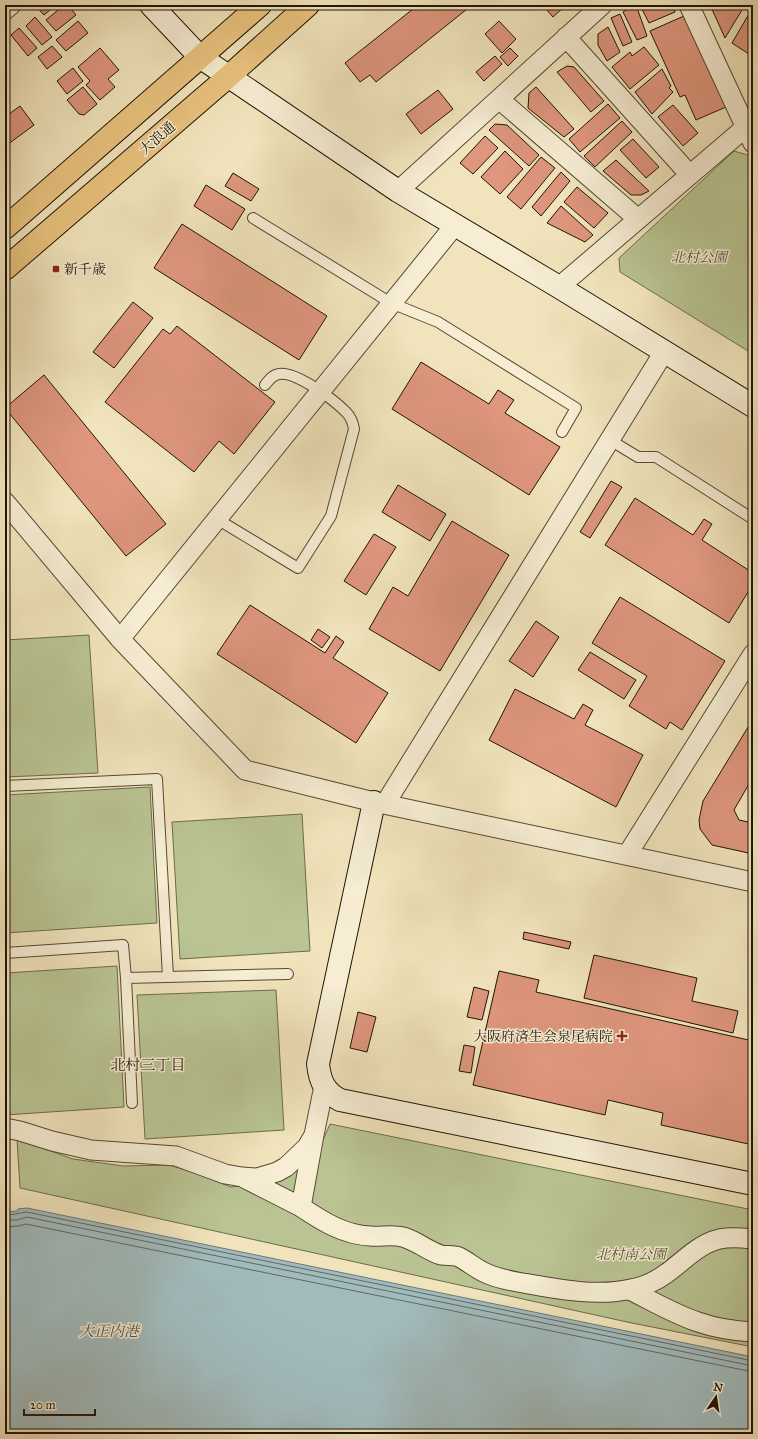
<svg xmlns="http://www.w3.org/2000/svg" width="758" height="1439" viewBox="0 0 758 1439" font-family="'IM FELL Great Primer','Noto Serif JP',serif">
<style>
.green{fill:#b9c492;stroke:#6c6c4c}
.water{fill:#a1bbbd;stroke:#6d7874}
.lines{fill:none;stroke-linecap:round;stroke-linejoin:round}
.shore{stroke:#606862;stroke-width:1}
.building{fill:#de967d;stroke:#1f1406}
.lane-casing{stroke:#544834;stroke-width:12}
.street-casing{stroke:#544834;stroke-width:21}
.secondary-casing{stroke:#1f1406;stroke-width:24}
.primary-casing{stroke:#1f1406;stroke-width:24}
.lane{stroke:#f6edd3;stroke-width:10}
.street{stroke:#f6edd3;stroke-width:19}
.secondary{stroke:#f6edd3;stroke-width:22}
.primary{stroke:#e8c27e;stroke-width:22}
.poi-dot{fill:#8f2418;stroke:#f6edd3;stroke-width:1.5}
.labels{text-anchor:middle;stroke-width:3;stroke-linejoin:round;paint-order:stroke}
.street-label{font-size:14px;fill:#1f1406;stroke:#f6edd3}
.park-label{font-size:14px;font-style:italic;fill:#555237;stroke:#f6edd3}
.poi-label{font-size:14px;fill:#1f1406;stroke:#f6edd3;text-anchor:start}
.neighbourhood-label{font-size:15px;fill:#1f1406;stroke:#f6edd3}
.water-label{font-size:15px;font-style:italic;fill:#4c4e46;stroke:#f6edd3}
</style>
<rect width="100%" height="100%" fill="#f1e4bc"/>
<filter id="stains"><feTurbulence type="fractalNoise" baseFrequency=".005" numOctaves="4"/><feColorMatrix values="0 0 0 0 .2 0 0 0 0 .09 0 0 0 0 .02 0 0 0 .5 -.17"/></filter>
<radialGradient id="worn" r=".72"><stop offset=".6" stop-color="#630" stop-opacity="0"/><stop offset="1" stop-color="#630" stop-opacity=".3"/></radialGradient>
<path class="green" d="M734,151L751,156L753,160V354L620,272L619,258Z
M89,635L98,773L5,777V640Z
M150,787L157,923L5,933V795Z
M302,814L310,951L180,959L172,822Z
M117,966L124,1107L5,1115V973Z
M276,990L284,1130L145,1139L137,995Z
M330,1124L753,1210V1347L627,1322L20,1188L17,1139L73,1159L123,1166L169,1165L192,1172L231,1187L273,1183L298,1169L323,1140Z"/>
<path class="water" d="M27,1208L753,1357V1434H5V1212L17,1211L18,1209Z"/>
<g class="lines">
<path class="shore" d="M5,1215C13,1215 19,1213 27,1212L753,1361
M5,1220H17L27,1217L753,1366
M5,1227L18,1226L26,1224L753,1372"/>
</g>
<path class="building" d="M35,5H56L44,15Z
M64,5H68L76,15L56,31L46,20Z
M418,5H472L376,82L370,75L360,82L345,63Z
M550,5H564L565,6L553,17L546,9Z
M633,5H636L647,36L637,40L623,12Z
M640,5H673L675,12L649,23Z
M713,5H745L725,38L711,7Z
M753,7V55L752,56L732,43Z
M620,14L632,42L623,46L611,18Z
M684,16L726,107L696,120L685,95L680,97L650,31Z
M35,17L52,37L42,45L26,26Z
M78,21L88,33L66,51L56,40Z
M499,21L516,39L502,53L485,34Z
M608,27L620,52L607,61L598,45V34Z
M19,28L37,48L28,56L11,35Z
M52,46L62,57L47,69L38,57Z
M644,47L659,65L630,89L612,67L630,52L632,56Z
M100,48L119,70L108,79L115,87L100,100L86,85L90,81L78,67Z
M510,48L518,56L508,66L500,57Z
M495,56L502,64L484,81L476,72Z
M567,66L574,67L604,101L591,112L557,72Z
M73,68L83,81L67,94L57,81Z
M662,69L671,86L669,88L673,92L652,114L635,92Z
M83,87L97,104L84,115L79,114L67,100Z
M536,87L574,129L564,137L528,108L529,93Z
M438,90L453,109L421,134L406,114Z
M608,104L620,118L580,152L569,139Z
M673,105L698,133L683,146L658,117Z
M20,106L34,125L7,145L5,143V117Z
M622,121L632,132L595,167L584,156Z
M495,124L507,125L539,155L529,166L489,130Z
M485,136L498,148L473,174L460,163Z
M633,139L659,167L646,178L620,150Z
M505,151L523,169L500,194L481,177Z
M5,156L10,163L5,167Z
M541,157L555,168L521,209L507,197Z
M616,160L649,191L641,195H631L603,171Z
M561,172L570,181L541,216L532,207Z
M233,173L259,189L251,201L225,186Z
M206,185L245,209L232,230L194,206Z
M577,187L608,213L594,228L564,202Z
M561,206L593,235L585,242L547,223Z
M182,224L327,316L299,360L154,268Z
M133,302L153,318L114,368L93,352Z
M177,326L275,402L234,454L219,441L194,472L105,402L163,329L170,334Z
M421,362L489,404L498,390L514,400L505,413L560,447L529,495L392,409Z
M44,375L166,524L126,556L5,408Z
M611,481L622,487L590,538L580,532Z
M398,485L446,514L430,541L382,512Z
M635,498L693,535L704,519L712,524L702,540L753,573V584L729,623L605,545Z
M452,521L509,555L440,671L369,629L393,587L408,596Z
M374,534L396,547L366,595L344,581Z
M620,597L725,661L682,730L670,722L666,729L629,706L647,676L592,643Z
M250,605L325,653L336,636L344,642L333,658L388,693L356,743L217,654Z
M536,621L559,637L533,677L509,661Z
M318,629L330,637L322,648L311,640Z
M590,652L636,680L624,699L578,670Z
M515,689L574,719L583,704L593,710L585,725L643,755L616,807L489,740Z
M753,719V777L734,810L739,820L753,823V854L712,845L700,829L699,820L703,801Z
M524,932L571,942L569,949L523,939Z
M594,955L697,978L692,1001L738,1011L733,1033L584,998Z
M499,971L539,980L536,992L753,1041V1145L661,1125L663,1113L608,1100L605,1115L473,1085Z
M474,987L489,991L482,1020L467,1017Z
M358,1012L376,1017L367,1052L350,1048Z
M464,1045L475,1047L471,1073L459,1071Z"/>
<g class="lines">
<g class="lane-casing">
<path id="lane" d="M253,218L391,303L438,322L576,408L562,432
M610,440L638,457H656L753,519
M217,519L298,568L331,516L354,429C353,423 351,417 346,412C334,400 296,371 279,374C272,375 269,380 265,385
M5,786L157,779L168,977
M5,953L123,945L126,978L288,974
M126,978L132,1103"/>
</g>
<g class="street-casing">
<path id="street" d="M689,5L753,143
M5,10L11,5
M566,37L690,175
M499,99L638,219
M398,191L602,5
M559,287L753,121
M5,502L120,639L245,770L374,802L753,882
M120,639L455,225
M385,804L664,352
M627,855L753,654
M5,1128L20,1131L52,1141L91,1150L176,1156L225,1174L242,1177L257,1178L277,1172L286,1167L307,1147L314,1135L324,1086
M314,1135L301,1207C322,1221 344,1235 370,1236C381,1237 392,1234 403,1237C417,1241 428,1251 441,1255C447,1256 454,1255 459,1257C469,1262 477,1270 488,1274C499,1279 511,1281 523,1283C556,1289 598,1297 631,1289C644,1287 656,1281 667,1273C685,1260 702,1240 726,1238C735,1237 744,1238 753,1239
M244,1178L301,1207
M630,1290C652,1301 674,1314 698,1322C715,1328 735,1331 753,1332"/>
</g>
<g class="secondary-casing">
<path id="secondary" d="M151,5L200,57L398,191L559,287L753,406
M374,802L318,1064C320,1082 325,1092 340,1100L753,1184"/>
</g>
<g class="primary-casing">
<path id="primary" d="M5,228L260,5
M5,269L229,76L308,5"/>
</g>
<use href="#lane" class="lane"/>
<use href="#street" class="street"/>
<use href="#secondary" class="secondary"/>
<use href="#primary" class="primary"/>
</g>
<g class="poi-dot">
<rect x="52" y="265" width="8" height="8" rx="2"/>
<path d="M620 1030h4v4h4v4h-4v4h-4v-4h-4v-4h4z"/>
</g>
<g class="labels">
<g class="street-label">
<text transform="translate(157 138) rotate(-41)" y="5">大浪通</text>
</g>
<g class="park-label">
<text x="699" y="262">北村公園</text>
<text x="631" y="1259">北村南公園</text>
</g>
<g class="poi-label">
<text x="64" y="274">新千歳</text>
<text x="613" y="1041" text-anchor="end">大阪府済生会泉尾病院</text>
</g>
<g class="neighbourhood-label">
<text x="148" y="1070">北村三丁目</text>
</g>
<g class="water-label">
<text x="109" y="1336">大正内港</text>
</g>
</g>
<rect width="758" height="1439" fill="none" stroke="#f1e4bc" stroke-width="20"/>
<rect x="6" y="6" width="746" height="1427" fill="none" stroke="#1f1406" stroke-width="2"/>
<rect x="10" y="10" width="738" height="1419" fill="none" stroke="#1f1406"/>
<g transform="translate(716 1397) rotate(13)" stroke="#f6edd3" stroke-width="3" paint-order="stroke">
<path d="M0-3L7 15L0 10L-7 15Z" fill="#1f1406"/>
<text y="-6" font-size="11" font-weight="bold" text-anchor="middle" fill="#1f1406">N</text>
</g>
<path d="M24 1409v6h71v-6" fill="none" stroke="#1f1406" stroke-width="2"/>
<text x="30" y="1409" font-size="12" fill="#1f1406" stroke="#f6edd3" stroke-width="3" paint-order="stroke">20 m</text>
<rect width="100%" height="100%" filter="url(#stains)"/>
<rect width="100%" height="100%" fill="url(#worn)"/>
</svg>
